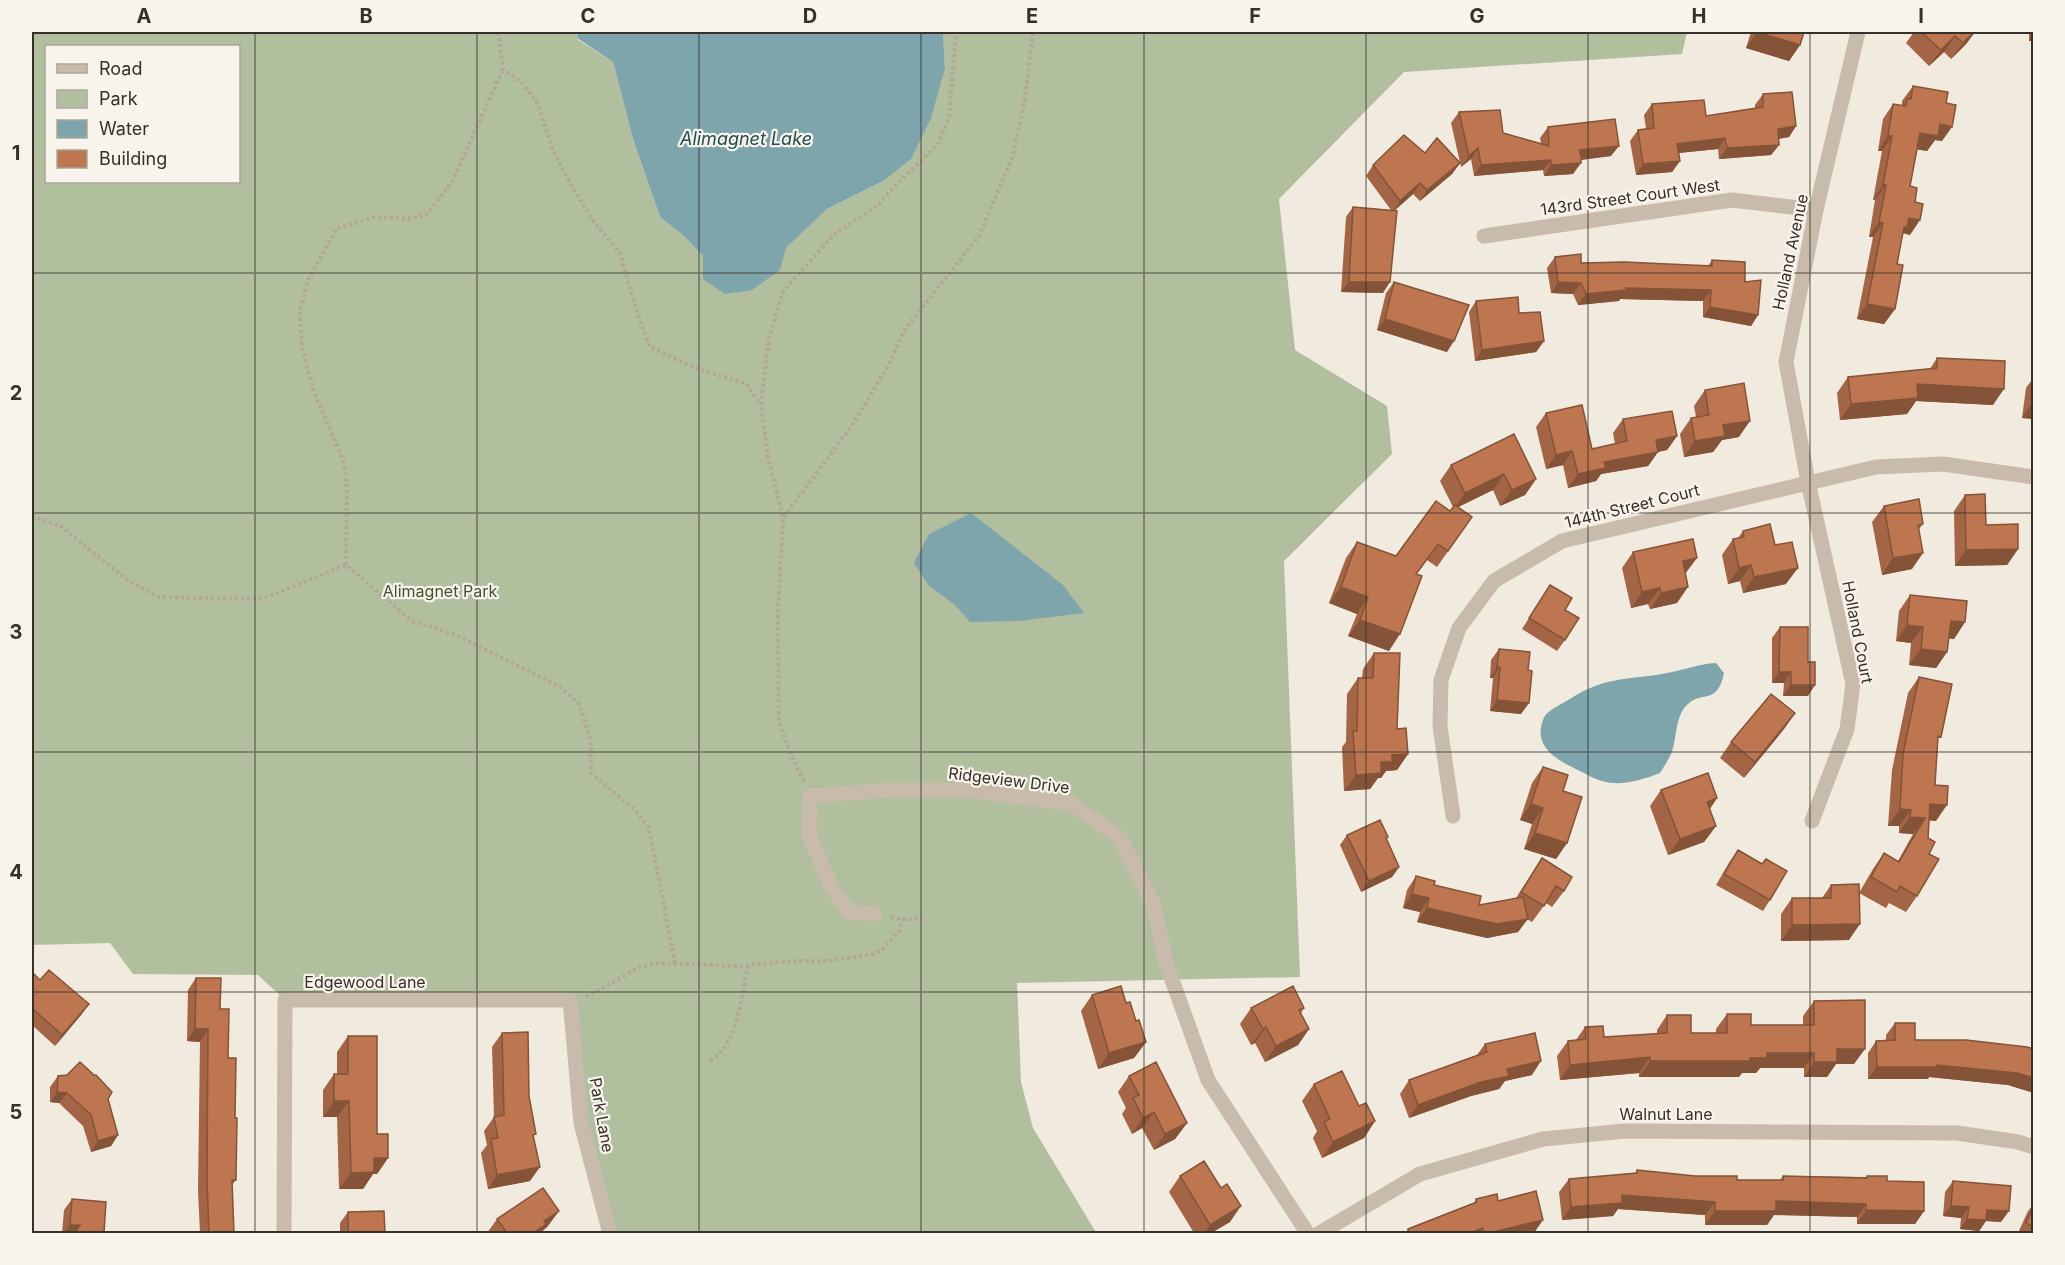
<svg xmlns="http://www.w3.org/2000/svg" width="2065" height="1265" viewBox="0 0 2065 1265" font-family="Inter,sans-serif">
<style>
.green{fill:#b1bf9f;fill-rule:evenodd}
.water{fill:#7fa5ac}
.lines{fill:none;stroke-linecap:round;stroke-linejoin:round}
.path{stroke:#b4a695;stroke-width:4;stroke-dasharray:3 3;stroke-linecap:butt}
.minor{stroke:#c8bbab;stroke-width:15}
.wall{fill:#a36545}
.shaded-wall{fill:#845338}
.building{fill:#bd7650;stroke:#845338;stroke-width:1.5}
.grid{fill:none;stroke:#372f2a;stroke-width:1.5;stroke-opacity:0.55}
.labels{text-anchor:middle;stroke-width:4.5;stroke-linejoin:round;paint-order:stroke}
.street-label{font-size:16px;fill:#372f2a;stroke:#f9f4eb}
.park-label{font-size:16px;fill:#42532f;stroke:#f9f4eb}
.water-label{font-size:18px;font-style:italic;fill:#224d55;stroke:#f9f4eb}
.neatline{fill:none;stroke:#372f2a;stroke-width:2}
.grid-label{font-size:20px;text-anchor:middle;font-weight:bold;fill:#372f2a}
</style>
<rect width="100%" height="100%" fill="#f1eade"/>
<path class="green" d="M32,32H578L577,39L613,62L633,139L660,217L684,236L703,256V279L786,248L827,209L883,181L945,68L943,32H1687L1682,54L1404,72L1279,199L1295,350L1387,406L1392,454L1284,561L1300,977L1017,983L1021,1082L1033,1128L1097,1234L610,1233L581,1123L569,1000H285L258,975L133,974L110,943L32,945ZM46,46H238V182H46Z"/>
<path class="water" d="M578,32H943L945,68L931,118L911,159L883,181L827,209L786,248L780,270L752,290L725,294L703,279V256L684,236L660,217L633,139L613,62L577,38Z
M971,513L1063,585L1084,613L1018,621L970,622L954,604L929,586L914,563L929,534Z
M1716,663L1724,673C1717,706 1703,690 1688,704C1676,714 1677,734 1673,748C1671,756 1665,765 1660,773C1644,779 1630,784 1612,783C1601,782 1591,777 1582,772C1561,762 1532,749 1543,720C1545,712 1556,707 1563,703C1573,697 1584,690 1595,686C1618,677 1643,678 1667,673C1684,670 1699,664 1716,663Z"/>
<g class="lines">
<path class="path" d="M498,32L503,69L523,84L538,104L553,151L573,188L594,222L620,253L637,313L650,347L698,369L747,384L760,404
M32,516L60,526L130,582L159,597L262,599L346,565L412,621L456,635L560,687L579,704L591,741V773L636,811L649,828L675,964
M784,517L853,424L887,368L905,329L979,236L1012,158L1025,99L1033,32
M346,565L347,484L343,460L314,392L302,348L300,310L309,278L337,228L376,217L408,219L427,214L452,182L503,69
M804,781L791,755L779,723L778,612L783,517L768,457L761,405L769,338L783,292L833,235L877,206L894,187L938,144L949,117L956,32
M891,917L902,919H922
M586,997L640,967L657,963L738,966L789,961H827L874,954L884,948L899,931L902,919
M710,1060C737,1049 743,990 748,964"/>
<path class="minor" d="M1484,236L1732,200L1816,210
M1453,816L1440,726L1441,680L1459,628L1494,581L1562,541L1876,467L1943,464L2034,477
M1812,821L1847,729L1853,684L1808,482L1786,362L1816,210L1858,32
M875,914L849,912L830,884L809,835L810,796L889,790H967L1072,804L1120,838L1153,903L1167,966L1208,1080L1308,1234
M284,1234L285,1000H570L581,1123L610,1234
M1318,1234L1420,1174L1543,1139L1625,1131L1957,1133L2018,1142L2034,1147"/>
</g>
<path class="wall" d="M1751,32H1804L1800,45L1789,61L1746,48Z
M1914,32H1975L1966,44L1951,59L1944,52L1929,66L1906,43Z
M2029,32H2034V41H2029Z
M1913,86L1942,141L1935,140L1927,151L1917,149L1910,186V235L1903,233L1897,264L1895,309L1884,324L1857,319L1873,237H1869L1875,200H1873L1882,151H1878L1883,119L1893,104L1902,106V101Z
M1763,94L1796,126L1789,137L1779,139V145L1771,155L1719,159L1718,149L1678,153L1680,161L1672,172L1636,175L1630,141L1638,130L1646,129L1644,115L1652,104L1706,116L1755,108V105Z
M1459,112L1503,133L1541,143L1540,138L1548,127L1611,156L1581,160L1573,174L1544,176L1543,170L1474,176L1471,159L1461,167L1451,123Z
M1460,163L1452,174L1420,201L1413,194L1394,211L1383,293L1341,292L1346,217L1353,207L1391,210L1366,176L1373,165Z
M1555,257L1581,263L1708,266L1712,260L1745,282L1758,315L1751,326L1703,317V301L1620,299L1619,301L1578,305L1573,294L1551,293L1547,268Z
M1394,282L1447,352L1377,330L1386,293Z
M1476,301L1519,313L1544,341L1536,352L1475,361L1469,312Z
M1937,358L1993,405L1916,401L1907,414L1840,420L1837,393L1848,377L1930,369Z
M2034,377V419L2022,418L2026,388Z
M1705,390L1739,437L1722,440L1713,452L1684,457L1680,434L1691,418L1696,417L1694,406Z
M1546,413L1592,449L1615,444L1613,433L1623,419L1677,436L1667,450L1658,452L1648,466L1601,474L1596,481L1568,488L1563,465L1546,469L1536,427Z
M1451,465L1536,479L1525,495L1500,506L1493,490L1458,507L1472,517L1437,567L1427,560L1417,574L1389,651L1348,636L1357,614L1329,603L1346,558L1357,542L1396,556L1450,511L1453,507L1440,481Z
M1965,495L1986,525L2018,549L2007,565L1955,566L1954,511Z
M1884,506L1923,524L1919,529L1912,569L1882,575L1872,522Z
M1743,531L1775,545L1786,584L1743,593L1740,581L1728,584L1722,555L1733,539L1738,538Z
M1633,552L1685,574L1677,603L1650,609L1648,604L1631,608L1622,568Z
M1550,585L1565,610V640L1557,651L1522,629Z
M1910,595L1965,622L1954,639L1949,638L1947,652L1936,668L1909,665L1911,643L1896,641L1899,611Z
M1780,627L1808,696H1783L1784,683H1772V638Z
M1499,649L1528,670L1521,714L1490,711L1493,678H1490L1491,660Z
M1374,653L1397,729L1408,754L1397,770L1386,771L1381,778H1378L1370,789L1344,791L1342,747L1346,742L1347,694L1358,678H1362L1363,669Z
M1919,677L1937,742L1935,785L1936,821L1929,820L1928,838L1929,854L1917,896L1906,912L1889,903L1886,908L1859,893L1873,869L1884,853L1898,861L1913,834L1899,833V826H1888L1892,770L1908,693Z
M1795,713L1784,729L1744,778L1720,758L1731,742Z
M1543,767L1567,843L1556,859L1524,849L1532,824L1520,820L1532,783Z
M1661,790L1717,798L1710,809L1716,826L1704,842L1668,855L1650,806Z
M1347,835L1388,837L1387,839L1399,867L1392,877L1361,892L1340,845Z
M1738,850L1762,864L1766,859L1770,900L1763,911L1716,885L1730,861Z
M1542,858L1564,891L1552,907L1546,903L1532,922L1527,919L1518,932L1487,938L1417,922L1420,912L1403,908L1407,890L1416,876L1479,905L1516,898Z
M1831,885L1849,940L1781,941V914L1792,898H1822Z
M32,972L40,980L89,1004L81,1015L55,1046L32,1025Z
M196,978L220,1009L228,1058L235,1118L236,1180L232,1185L234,1233H200L198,1191L200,1042L187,1041L188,990Z
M1092,995L1126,1003L1136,1021L1146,1042L1134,1058L1098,1069L1081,1011Z
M1814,1001L1854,1064H1836L1827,1077H1804V1068H1760L1756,1073H1742L1739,1077H1639V1073L1560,1080L1557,1056L1568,1041L1576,1040L1585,1027L1604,1037L1657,1034V1030L1667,1015L1691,1033H1716V1029L1727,1014L1751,1025H1803V1016Z
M1251,1008H1304L1301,1013L1309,1029L1298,1045L1265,1062L1255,1043L1251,1045L1240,1024Z
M1895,1023L1915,1040L2034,1049V1093L2008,1085L1929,1077L1928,1079H1868V1053L1876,1041H1886V1035Z
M502,1033L529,1096L534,1138L530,1181L488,1189L481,1153L487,1145L484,1131L494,1117L492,1047Z
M348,1036L377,1134L388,1158L377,1174H373L363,1189H339L337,1117H323V1090L334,1074H337V1052Z
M1485,1044L1532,1075L1505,1081L1499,1089L1471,1096L1409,1118L1400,1094L1409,1080L1477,1055Z
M58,1076L108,1099L118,1135L111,1146L91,1152L83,1126L59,1103L50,1102V1087Z
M1129,1076L1187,1123L1175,1139L1154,1150L1142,1128L1132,1134L1122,1114L1126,1108L1118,1092Z
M1314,1084L1359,1106L1375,1121L1364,1138L1322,1158L1313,1138L1317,1131L1302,1101Z
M1637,1170L1737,1180H1780L1783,1176L1866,1177L1867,1176L1887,1181L1924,1211L1915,1224H1857V1217L1774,1215L1767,1225H1705V1215L1618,1209L1613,1216L1562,1220L1559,1192L1569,1179L1635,1173Z
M1180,1176L1221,1188L1230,1222L1211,1233H1194L1169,1192Z
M1953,1181L2001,1222L1986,1221L1979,1231L1960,1229L1961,1218L1943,1216L1945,1192Z
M72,1199L104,1233H62L64,1210Z
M1476,1199L1498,1201L1534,1233H1405L1408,1229L1474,1203Z
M2034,1204V1233H2018L2028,1211Z
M559,1211L547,1227L540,1233H487L497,1219Z
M348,1212L385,1233H340V1223Z"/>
<path class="shaded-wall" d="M1757,32L1800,45L1789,61L1746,48Z
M1974,32H1975L1966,44L1951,59L1963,43Z
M2034,34V41H2029Z
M1955,36L1944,52L1929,66L1941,50Z
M1940,124L1952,127L1942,141L1935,140L1927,151L1909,148L1920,133Z
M1796,126L1789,137L1771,140L1778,129Z
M1888,136H1892L1882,151H1878Z
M1725,138L1718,149L1669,154L1677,144Z
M1779,145L1771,155L1719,159L1727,148Z
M1619,146L1611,156L1579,160L1581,163L1573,174L1544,176L1551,165L1580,150Z
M1478,148L1471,159L1461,167L1469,156Z
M1551,160L1543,170L1474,176L1481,165Z
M1680,161L1672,172L1636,175L1643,164Z
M1460,163L1452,174L1420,201L1427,190Z
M1420,183L1413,194L1393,212L1400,201Z
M1883,185H1886L1875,200H1873Z
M1909,218L1920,220L1910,235L1903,233L1897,242Z
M1879,222L1883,223L1873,237H1869Z
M1349,282H1390L1383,293L1341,292Z
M1558,282L1581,283L1573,294L1551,293Z
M1626,288L1711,290L1703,301L1620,299L1619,301L1578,305L1586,294Z
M1867,304L1895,309L1884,324L1857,319Z
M1710,307L1758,315L1751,326L1703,317Z
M1385,319L1454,341L1447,352L1377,330Z
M1544,341L1536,352L1475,361L1482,350Z
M1917,384L2004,389L1993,405L1916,401L1907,414L1840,420L1851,404Z
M2033,402L2034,419L2022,418Z
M1750,421L1739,437L1722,440L1713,452L1684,457L1695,441L1723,425Z
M1677,436L1667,450L1646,454L1656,440Z
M1572,451L1563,465L1546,469L1556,455Z
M1658,452L1648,466L1601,474L1596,481L1568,488L1578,474L1604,462Z
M1504,474L1493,490L1454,509L1465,493Z
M1536,479L1525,495L1500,506L1512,490Z
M2018,549L2007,565L1955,566L1966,550Z
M1923,553L1912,569L1882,575L1893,558Z
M1697,558L1685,574L1683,561Z
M1751,565L1740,581L1728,584L1739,568Z
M1798,568L1786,584L1743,593L1754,577Z
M1341,587L1368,597L1357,614L1329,603Z
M1688,587L1677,603L1650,609L1661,593Z
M1660,588L1648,604L1631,608L1642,592Z
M1360,620L1400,634L1389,651L1348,636Z
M1951,621L1965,622L1954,639L1939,637Z
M1907,625L1923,627L1911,643L1896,641Z
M1921,649L1947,652L1936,668L1909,665Z
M1497,667H1500L1493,678H1490Z
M1779,672H1791L1784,683H1772Z
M1791,685H1815L1808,696H1783Z
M1497,700L1529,703L1521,714L1490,711Z
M1795,713L1784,729L1744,778L1755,762Z
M1408,754L1397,770L1386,771L1381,778H1378L1370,789L1344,791L1356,775L1381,762L1392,755Z
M1717,798L1706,814L1707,802Z
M1531,804L1543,808L1532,824L1520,820Z
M1930,804L1947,805L1936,821L1923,820L1913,834L1899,833L1910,817Z
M1900,809L1911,810L1899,826H1888Z
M1716,826L1704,842L1668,855L1680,839Z
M1535,833L1567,843L1556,859L1524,849Z
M1399,867L1392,877L1361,892L1369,881Z
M1412,894L1429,898L1420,912L1403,908Z
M1427,908L1528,919L1518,932L1487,938L1417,922Z
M1860,924L1849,940L1781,941L1792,925Z
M89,1004L81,1015L55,1046L62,1035Z
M1266,1027L1255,1043L1251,1045L1263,1029Z
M195,1029H208L200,1042L187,1041Z
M1309,1029L1298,1045L1265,1062L1276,1046Z
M1146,1042L1134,1058L1098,1069L1109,1053Z
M1837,1049H1865L1854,1064H1836L1827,1077H1804L1814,1062Z
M1767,1053H1814L1804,1068H1760L1756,1073H1742L1739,1077H1639L1650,1061L1750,1058Z
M1650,1057L1639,1073L1560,1080L1570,1065Z
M1541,1061L1532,1075L1505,1081L1499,1089L1471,1096L1409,1118L1418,1105L1507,1069Z
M1937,1065L2017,1073L2034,1078V1093L2008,1085L1929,1077L1928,1079H1868L1877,1067Z
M57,1092L67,1093L59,1103L50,1102Z
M334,1101H349L337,1117H323Z
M1154,1112L1142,1128L1132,1134L1143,1118Z
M1375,1121L1364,1138L1322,1158L1333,1142Z
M1187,1123L1175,1139L1154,1150L1165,1134Z
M118,1135L111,1146L91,1152L98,1141Z
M374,1158H388L377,1174H373L363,1189H339L351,1173Z
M540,1167L530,1181L488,1189L497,1175Z
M1622,1195L1715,1202L1705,1215L1618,1209L1613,1216L1562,1220L1571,1207Z
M1776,1201L1866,1204L1857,1217L1774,1215L1767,1225H1705L1715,1211Z
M1241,1206L1230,1222L1211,1233H1204L1210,1225Z
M1951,1206L1969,1207L1961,1218L1943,1216Z
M1866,1210L1924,1211L1915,1224H1857Z
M1987,1210L2009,1211L2001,1222L1986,1221L1979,1231L1960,1229L1967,1219Z
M559,1211L547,1227L540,1233H533L544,1221Z
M1543,1220L1534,1233H1489Z
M70,1225H80L74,1233H64Z
M1483,1228L1479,1233H1469Z"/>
<path class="building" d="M1757,32H1804L1800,45Z
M1921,32H1974L1963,43L1955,36L1941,50Z
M1913,86L1948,92L1946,103L1956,105L1952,127L1940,124L1938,136L1920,133L1910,186L1917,188L1915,202L1923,204L1920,220L1909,218L1907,227H1904L1897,264L1903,265L1895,309L1867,304L1883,223L1879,222L1886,185H1883L1892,136H1888L1893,104L1906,106L1907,99H1911Z
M1792,92L1796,126L1778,129L1779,145L1727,148L1725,138L1677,144L1680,161L1643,164L1638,130L1654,128L1652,104L1704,100L1706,116L1763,107V94Z
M1500,110L1503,133L1549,146L1548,127L1615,119L1619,146L1580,150V155H1583L1581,157V163L1551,165V160L1481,165L1478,148L1469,156L1459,112Z
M1404,135L1425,153L1437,138L1460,163L1427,190L1420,183L1400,201L1373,165Z
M1353,207L1397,211L1390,282H1349Z
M1581,254V263L1624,262L1712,266V260L1745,262V282L1761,280L1758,315L1710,307L1711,290L1626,288V290L1586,294L1581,283L1558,282L1555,257Z
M1394,282L1469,305L1454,341L1385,319Z
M1518,297L1519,313L1540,312L1544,341L1482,350L1476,301Z
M1937,358L2005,361L2004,389L1917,384L1918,398L1851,404L1848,377L1937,368Z
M1744,383L1750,421L1723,425L1725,436L1695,441L1691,418L1709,415L1705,390Z
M1582,405L1592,449L1627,441L1623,419L1672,411L1677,436L1656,440L1658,452L1604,462L1606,468L1578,474L1572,451L1556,455L1546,413Z
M1514,434L1536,479L1512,490L1504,474L1465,493L1451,465Z
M1985,494L1986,525L2018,524V549L1966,550L1965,495Z
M1919,499L1923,524L1918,525L1923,553L1893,558L1884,506Z
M1436,501L1450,511L1455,505L1472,517L1448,551L1438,544L1416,574L1422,576L1400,634L1360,620L1368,597L1341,587L1357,542L1396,556Z
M1770,524L1775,545L1792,542L1798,568L1754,577L1751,565L1739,568L1733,539L1744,537L1743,531Z
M1693,539L1697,558L1683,561L1688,587L1661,593L1660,588L1642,592L1633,552Z
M1550,585L1572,598L1565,610L1579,618L1565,640L1529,618Z
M1910,595L1967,601L1965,622L1951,621L1947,652L1921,649L1923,627L1907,625Z
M1780,627H1808V662H1815V685H1791V672H1779Z
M1499,649L1530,652L1528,670L1532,671L1529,703L1497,700L1500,667H1497Z
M1374,653H1400L1397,729L1406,728L1408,754L1392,755V762H1381V773L1356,775L1353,731H1357L1358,678H1373Z
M1919,677L1952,684L1941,737L1938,736L1935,785L1948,786L1947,805L1930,804L1928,838L1935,842L1929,854L1939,859L1917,896L1900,886L1897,892L1871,877L1884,853L1899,862L1925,818L1910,817L1911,810L1900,809L1903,754Z
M1771,694L1795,713L1755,762L1731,742Z
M1543,767L1568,775L1563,791L1582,797L1567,843L1535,833L1543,808L1531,804Z
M1708,773L1717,798L1707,802L1716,826L1680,839L1661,790Z
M1380,820L1388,837L1386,838L1399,867L1369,881L1347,835Z
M1738,850L1762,864L1766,859L1787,871L1770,900L1724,874Z
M1542,858L1572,877L1564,891L1556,886L1544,906L1521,892Z
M1416,876L1435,881L1434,885L1481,896L1479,905L1523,897L1528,919L1497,924L1427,908L1429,898L1412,894Z
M1859,884L1860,924L1792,925V898H1831V885Z
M49,970L89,1004L62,1035L32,1008L34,1005L32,1003V972L40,980Z
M196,978H221L220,1009H229L228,1058H236L235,1118H237L236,1180H232L234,1233H209L207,1179L208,1029H195Z
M1121,986L1126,1003L1130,1002L1136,1021L1139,1020L1146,1042L1109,1053L1092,995Z
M1293,986L1304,1008L1299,1010L1309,1029L1276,1046L1266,1027L1263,1029L1251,1008Z
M1865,1000V1049H1837V1062H1814V1053H1767V1058H1750V1061H1650V1057L1570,1065L1568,1041L1586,1039L1585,1027L1603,1026L1604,1037L1667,1033V1015H1691V1033H1727V1014H1751V1025H1814V1001Z
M1895,1023H1915V1040H1966L2027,1047L2034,1049V1078L2017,1073L1937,1065V1067H1877L1876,1041L1895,1040Z
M528,1032L529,1096L536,1134L533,1135L540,1167L497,1175L491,1139L498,1138L494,1117L504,1115L502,1033Z
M1535,1033L1541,1061L1507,1069L1509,1076L1481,1082L1418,1105L1409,1080L1487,1052L1485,1044Z
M348,1036H377V1134H388V1158H374V1172L351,1173L349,1101H334V1074H348Z
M80,1062L94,1075H96L112,1092L108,1099L118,1135L98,1141L91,1115L67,1093L57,1092L58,1076L67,1075Z
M1156,1062L1187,1123L1165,1134L1154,1112L1143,1118L1133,1098L1139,1095L1129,1076Z
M1342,1071L1359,1106L1366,1103L1375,1121L1333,1142L1324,1122L1330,1119L1314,1084Z
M1204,1161L1221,1188L1227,1184L1241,1206L1210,1225L1180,1176Z
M1637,1170L1695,1176H1737V1180H1783V1176L1867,1178V1176H1887V1181L1924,1182V1211L1866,1210V1204L1776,1201V1211H1715V1202L1622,1195V1203L1571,1207L1569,1179L1637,1173Z
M1953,1181L2011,1186L2009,1211L1987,1210L1986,1220L1967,1219L1969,1207L1951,1206Z
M543,1188L559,1211L544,1221L546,1224L533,1233H507L497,1219Z
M1536,1191L1543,1220L1489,1233H1484L1483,1228L1469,1233H1410L1408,1229L1477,1202L1476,1199L1497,1194L1498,1201Z
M72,1199L106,1202L104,1233H75L80,1225H70Z
M2034,1206V1227L2026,1223Z
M384,1211L385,1233H348V1212Z"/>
<path class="grid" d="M255,32V1234M477,32V1234M699,32V1234M921,32V1234M1144,32V1234M1366,32V1234M1588,32V1234M1810,32V1234M32,273H2034M32,513H2034M32,752H2034M32,992H2034"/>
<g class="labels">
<g class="street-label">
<text transform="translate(1630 197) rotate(-8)" y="6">143rd Street Court West</text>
<text transform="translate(1790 252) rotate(-78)" y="6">Holland Avenue</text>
<text transform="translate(1632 506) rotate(-14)" y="6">144th Street Court</text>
<text transform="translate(1858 632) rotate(79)" y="6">Holland Court</text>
<text transform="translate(1009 780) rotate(7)" y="6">Ridgeview Drive</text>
<text x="365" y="988">Edgewood Lane</text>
<text x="1666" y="1120">Walnut Lane</text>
<text transform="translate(602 1115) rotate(80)" y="6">Park Lane</text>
</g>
<g class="park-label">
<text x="440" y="597">Alimagnet Park</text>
</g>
<g class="water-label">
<text x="746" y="145">Alimagnet Lake</text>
</g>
</g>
<rect width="2065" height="1265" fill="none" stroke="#f9f4eb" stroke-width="66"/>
<rect x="45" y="45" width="195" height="138" fill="#f9f4eb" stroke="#aba59e" stroke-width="1.5"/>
<rect x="57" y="64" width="30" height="9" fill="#c8bbab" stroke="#aba59e" stroke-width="1.5"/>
<text x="99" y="75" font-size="18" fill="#372f2a">Road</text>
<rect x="57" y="90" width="30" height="18" fill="#b1bf9f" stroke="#aba59e" stroke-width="1.5"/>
<text x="99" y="105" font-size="18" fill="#372f2a">Park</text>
<rect x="57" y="120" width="30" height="18" fill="#7fa5ac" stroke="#aba59e" stroke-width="1.5"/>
<text x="99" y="135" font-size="18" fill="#372f2a">Water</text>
<rect x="57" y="150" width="30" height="18" fill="#bd7650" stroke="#aba59e" stroke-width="1.5"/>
<text x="99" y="165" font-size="18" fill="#372f2a">Building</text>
<rect x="33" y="33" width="1999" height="1199" class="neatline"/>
<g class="grid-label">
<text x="144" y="23">A</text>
<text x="366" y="23">B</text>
<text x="588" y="23">C</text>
<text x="810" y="23">D</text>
<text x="1032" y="23">E</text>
<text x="1255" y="23">F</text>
<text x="1477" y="23">G</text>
<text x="1699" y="23">H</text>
<text x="1921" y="23">I</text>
<text x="16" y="160">1</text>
<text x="16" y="400">2</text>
<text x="16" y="639">3</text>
<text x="16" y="879">4</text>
<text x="16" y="1119">5</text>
</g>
</svg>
